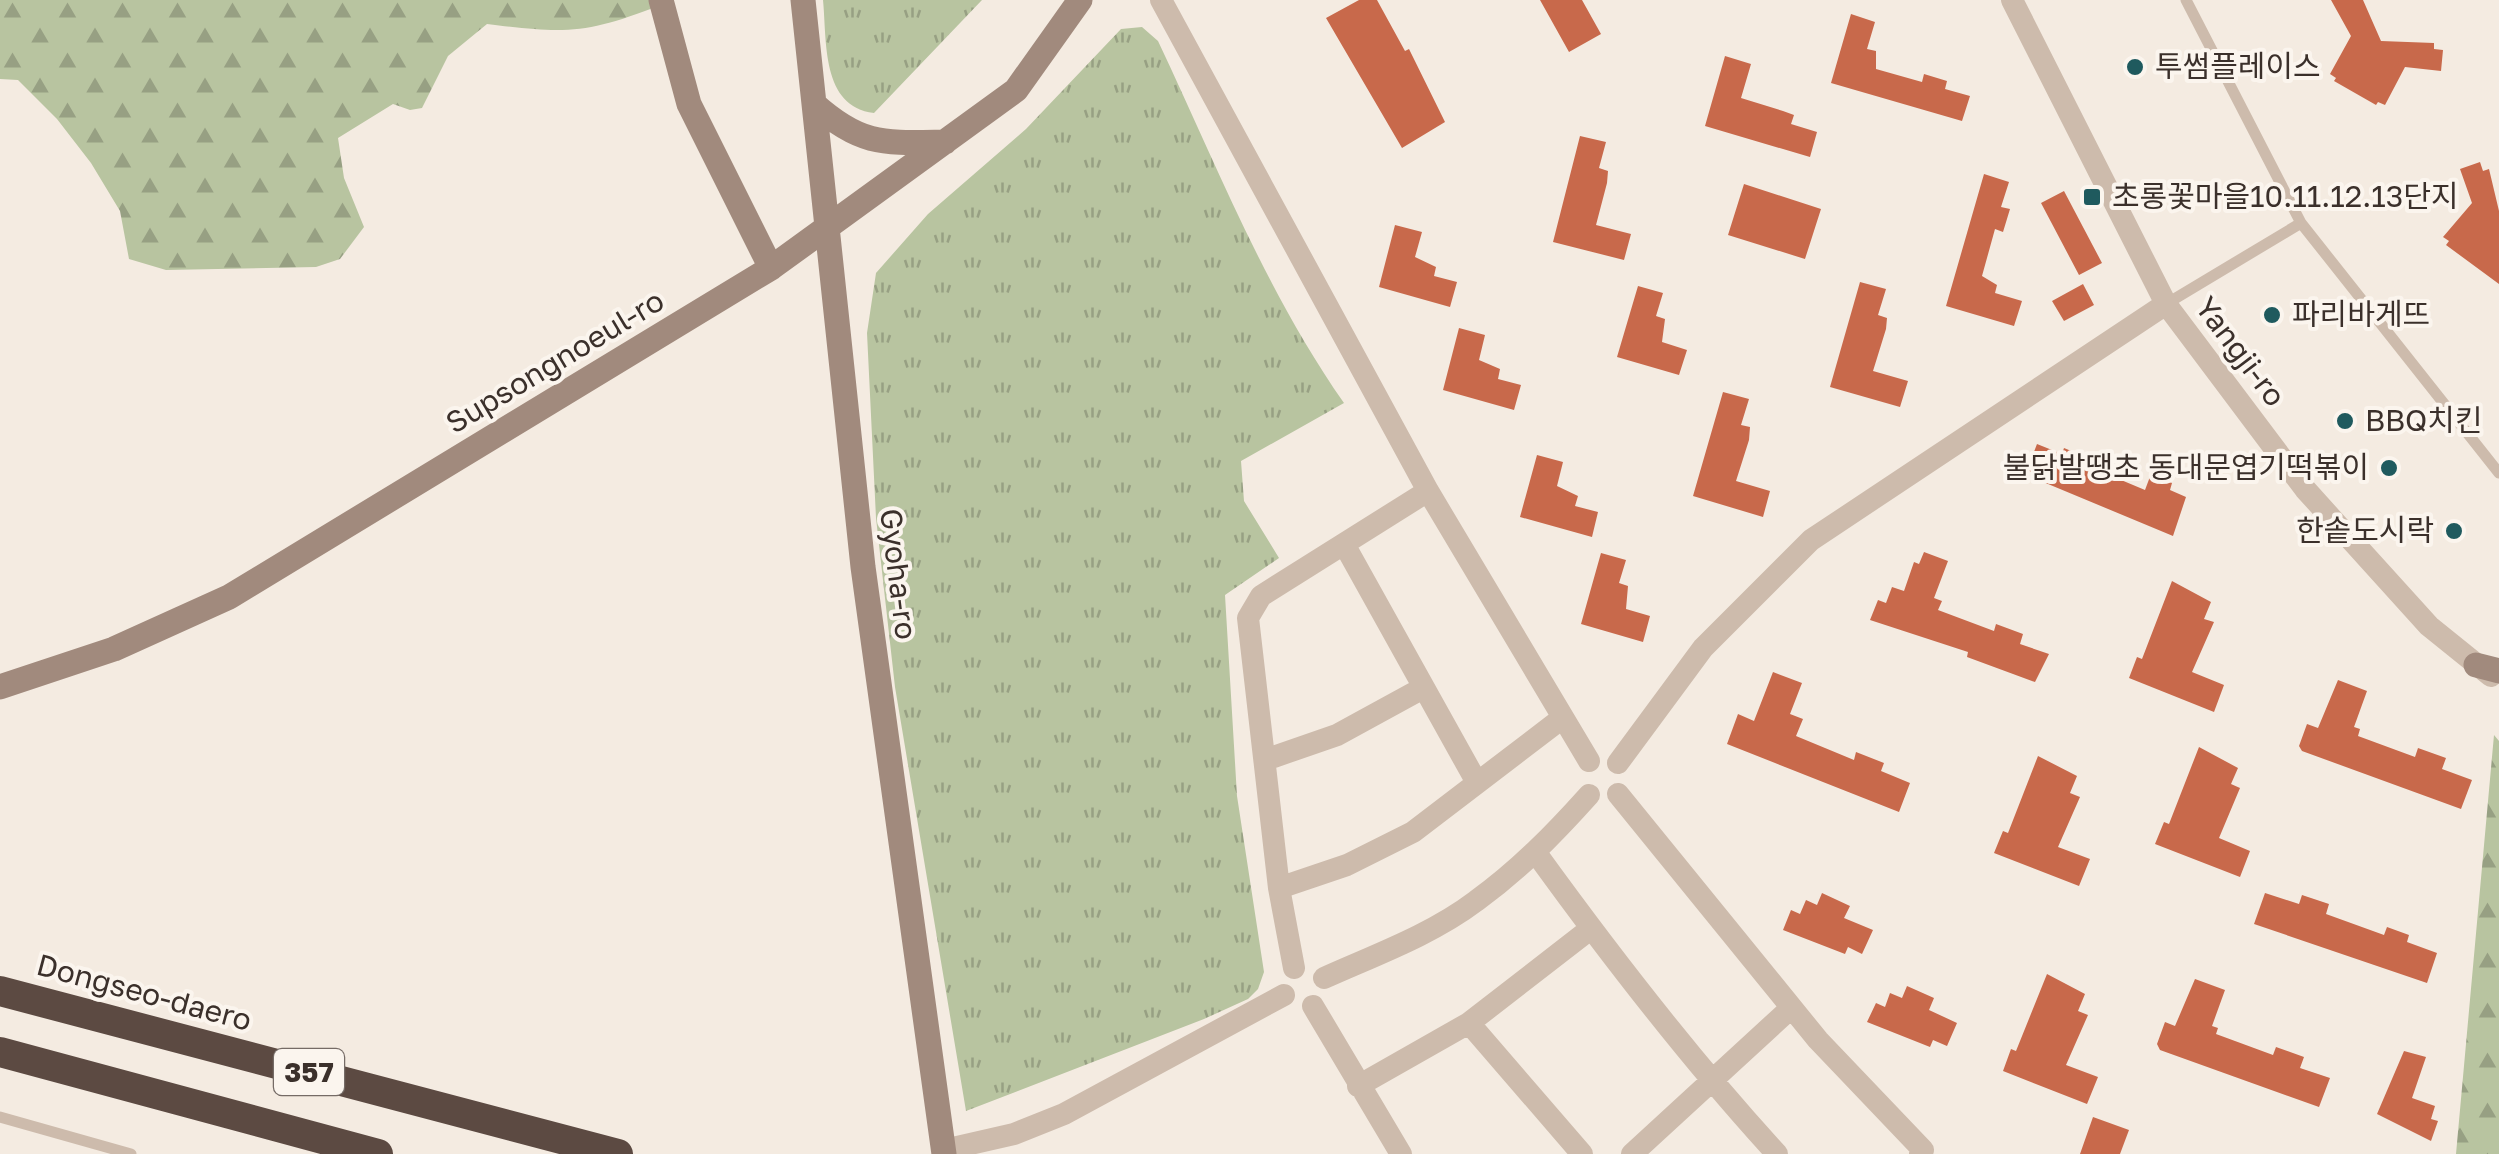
<svg xmlns="http://www.w3.org/2000/svg" width="2499" height="1154" viewBox="0 0 2499 1154" font-family="'Golos Text','Noto Sans KR',sans-serif">
<style>
.grass{fill:url(#grass-tufts)}
.forest{fill:url(#forest-firs)}
.building{fill:#c8694b}
.lines{fill:none;stroke-linecap:round;stroke-linejoin:round}
.lane{stroke:#cdbbac;stroke-width:11}
.street{stroke:#cdbbac;stroke-width:22}
.secondary{stroke:#a18a7d;stroke-width:25}
.highway{stroke:#5c4a42;stroke-width:30}
.poi-dot{fill:#1f5a5e;stroke:#fbf5ee;stroke-width:4}
.labels{text-anchor:middle;stroke-width:8;stroke-linejoin:round;paint-order:stroke}
.shield{fill:#fbf5ee;stroke:#756b66;stroke-width:2.5}
.shield-label{font-size:28px;font-weight:bold;fill:#3b302b}
.poi-label{font-size:30px;fill:#3b302b;stroke:#fbf5ee;text-anchor:start}
.street-label{font-size:30px;fill:#3b302b;stroke:#fbf5ee}
</style>
<defs>
<pattern id="grass-tufts" width="24" height="20" patternUnits="userSpaceOnUse" patternTransform="scale(2.5)"><rect width="24" height="20" fill="#b8c4a0"/><path d="M3 7l-1-3M5 7V3M7 7l1-3M15 17l-1-3M17 17v-4M19 17l1-3" fill="none" stroke="#97a083"/></pattern>
<pattern id="forest-firs" width="22" height="20" patternUnits="userSpaceOnUse" patternTransform="scale(2.5)"><rect width="22" height="20" fill="#b8c4a0"/><path d="M5 1l3.5 6h-7zM16 11l3.5 6h-7z" fill="#97a083"/></pattern>
</defs>
<rect width="100%" height="100%" fill="#f4ebe1"/>
<path class="grass" d="M823,0H982L874,113C821,107 827,41 823,0Z
M1142,27L1158,41C1216,164 1266,292 1344,403L1241,461L1244,501L1279,558L1225,595L1237,796L1264,972L1258,989L1248,999L1204,1019L966,1111L895,687L876,518L867,333L876,273L928,214L1026,129L1121,29Z"/>
<path class="forest" d="M0,0H661V5C586,34 567,34 487,24L448,56L422,108L410,110L393,104L338,138L344,178L364,227L340,259L316,267L166,270L129,259L120,211L91,163L57,119L18,80L0,79Z
M2494,735L2499,741V1154H2456Z"/>
<path class="building" d="M1359,0H1377L1405,51L1409,49L1445,122L1402,148L1326,18Z
M1540,0H1582L1601,34L1569,52Z
M2331,0H2363L2381,41L2434,43V49L2443,50L2441,71L2405,67L2385,105L2378,102L2376,105L2334,81L2336,78L2330,74L2351,36Z
M1851,14L1875,22L1867,49L1876,51V69L1922,82L1924,74L1947,81L1945,89L1970,96L1962,121L1831,83Z
M1725,56L1751,64L1741,98L1783,111L1794,115L1791,124L1817,132L1810,157L1705,126Z
M1580,136L1606,142L1599,168L1608,171L1607,183L1596,225L1631,234L1624,260L1553,242Z
M2480,162L2483,171L2489,169L2499,211V284L2446,245L2449,241L2443,237L2472,203L2460,169Z
M1984,174L2009,182L2001,207L2010,209L2003,232L1995,229L1982,276L1997,285L1995,293L2022,301L2014,326L1946,306Z
M1744,184L1821,209L1805,259L1728,235Z
M2064,191L2102,263L2079,275L2041,203Z
M1395,225L1422,232L1415,257L1436,267L1434,276L1457,282L1450,307L1379,287Z
M1860,282L1886,289L1878,315L1887,318L1886,329L1873,371L1908,381L1900,407L1830,387Z
M2083,284L2094,305L2064,321L2052,301Z
M1638,286L1663,293L1656,316L1665,319L1662,342L1687,350L1679,375L1617,357Z
M1459,328L1485,335L1479,360L1500,369L1498,379L1521,385L1514,410L1443,390Z
M1723,392L1749,399L1741,425L1750,427L1749,440L1736,481L1770,491L1763,517L1693,496Z
M2037,444L2062,454L2064,448L2093,460L2090,467L2145,490L2151,474L2172,483L2170,490L2186,497L2173,536L2036,479L2038,475L2027,470Z
M1537,455L1563,462L1557,486L1578,496L1575,506L1598,512L1592,537L1520,517Z
M1924,552L1948,561L1934,598L1942,601L1938,610L1994,631L1996,624L2023,634L2020,644L2049,654L2035,682L1967,657L1968,652L1870,620L1878,600L1886,603L1892,587L1904,591L1914,562L1919,564Z
M1601,553L1626,560L1619,583L1628,586L1626,609L1650,616L1643,642L1581,624Z
M2172,581L2211,602L2204,619L2214,622L2192,672L2224,685L2214,712L2129,678L2137,657L2142,659Z
M1773,672L1802,683L1790,714L1803,719L1796,736L1854,760L1856,752L1884,763L1881,771L1910,783L1899,812L1727,744L1738,714L1754,721Z
M2338,680L2367,691L2354,727L2360,729L2358,736L2415,757L2418,748L2446,758L2442,769L2472,780L2461,809L2302,751L2299,746L2307,724L2318,728Z
M2199,747L2238,768L2231,784L2240,788L2219,838L2250,851L2240,877L2155,844L2164,822L2169,824Z
M2038,756L2077,776L2070,793L2080,797L2058,847L2090,859L2079,886L1994,853L2003,831L2008,833Z
M1822,893L1850,906L1844,918L1873,930L1862,954L1848,947L1845,954L1783,930L1791,910L1800,914L1806,900L1817,905Z
M2265,893L2299,904L2302,895L2329,904L2326,914L2384,935L2387,927L2409,935L2407,942L2437,953L2427,983L2254,924Z
M2047,974L2085,994L2078,1011L2088,1015L2066,1065L2098,1077L2087,1104L2003,1071L2011,1049L2016,1051Z
M2195,979L2225,990L2212,1026L2218,1028L2216,1034L2273,1055L2276,1047L2304,1057L2300,1068L2330,1078L2319,1107L2160,1050L2157,1044L2165,1022L2175,1026Z
M1907,986L1934,998L1929,1010L1957,1023L1947,1046L1933,1040L1930,1047L1867,1022L1876,1003L1885,1007L1890,993L1902,998Z
M2404,1051L2426,1057L2412,1098L2435,1106L2431,1119L2438,1121L2431,1141L2377,1114Z
M2093,1117L2129,1130L2120,1154H2080Z"/>
<g class="lines">
<path class="lane" d="M2186,0L2301,223L2499,473
M2166,304L2301,223
M0,1117L131,1154"/>
<path class="street" d="M1161,0L1428,491L1589,761
M2012,0L2166,304L2305,489L2429,626L2491,676
M1344,544L1476,781
M1265,760L1337,735L1423,688
M1618,763L1703,648L1811,540L2166,304
M1618,794L1818,1040L1923,1150L1920,1154
M1536,853C1612,958 1689,1058 1777,1154
M1279,888L1347,865L1413,832L1561,719
M1294,968L1279,888L1248,618L1261,596L1428,491
M1324,978C1375,955 1431,935 1476,901C1519,870 1554,834 1589,795
M1313,1006L1401,1154
M1469,1023L1582,1154
M1358,1086L1469,1023L1589,930
M944,1150L1014,1134L1064,1114L1284,995
M1632,1154L1791,1008"/>
<path class="secondary" d="M661,0L689,104L771,268
M803,0L863,567L944,1154
M814,104C861,146 884,143 945,142
M2476,665L2499,671
M0,687L114,649L229,597L771,268L1016,90L1080,0"/>
<path class="highway" d="M0,991L618,1154
M0,1052L378,1154"/>
</g>
<g class="poi-dot">
<circle cx="2135" cy="67" r="10"/>
<rect x="2082" y="187" width="20" height="20" rx="5"/>
<circle cx="2272" cy="315" r="10"/>
<circle cx="2345" cy="421" r="10"/>
<circle cx="2389" cy="468" r="10"/>
<circle cx="2454" cy="531" r="10"/>
</g>
<g class="labels">
<rect class="shield" x="274" y="1049" width="70" height="46" rx="8"/>
<g class="shield-label">
<text x="309" y="1082">357</text>
</g>
<g class="poi-label">
<text x="2155" y="77">투썸플레이스</text>
<text x="2112" y="207">초롱꽃마을10.11.12.13단지</text>
<text x="2292" y="325">파리바게뜨</text>
<text x="2365" y="431">BBQ치킨</text>
<text x="2369" y="478" text-anchor="end">불닭발땡초 동대문엽기떡볶이</text>
<text x="2434" y="541" text-anchor="end">한솥도시락</text>
</g>
<g class="street-label">
<text transform="translate(2240 352) rotate(53)" y="10">Yangji-ro</text>
<text transform="translate(555 362) rotate(-31)" y="10">Supsongnoeul-ro</text>
<text transform="translate(898 574) rotate(83)" y="10">Gyoha-ro</text>
<text transform="translate(144 993) rotate(15)" y="10">Dongseo-daero</text>
</g>
</g>
</svg>
